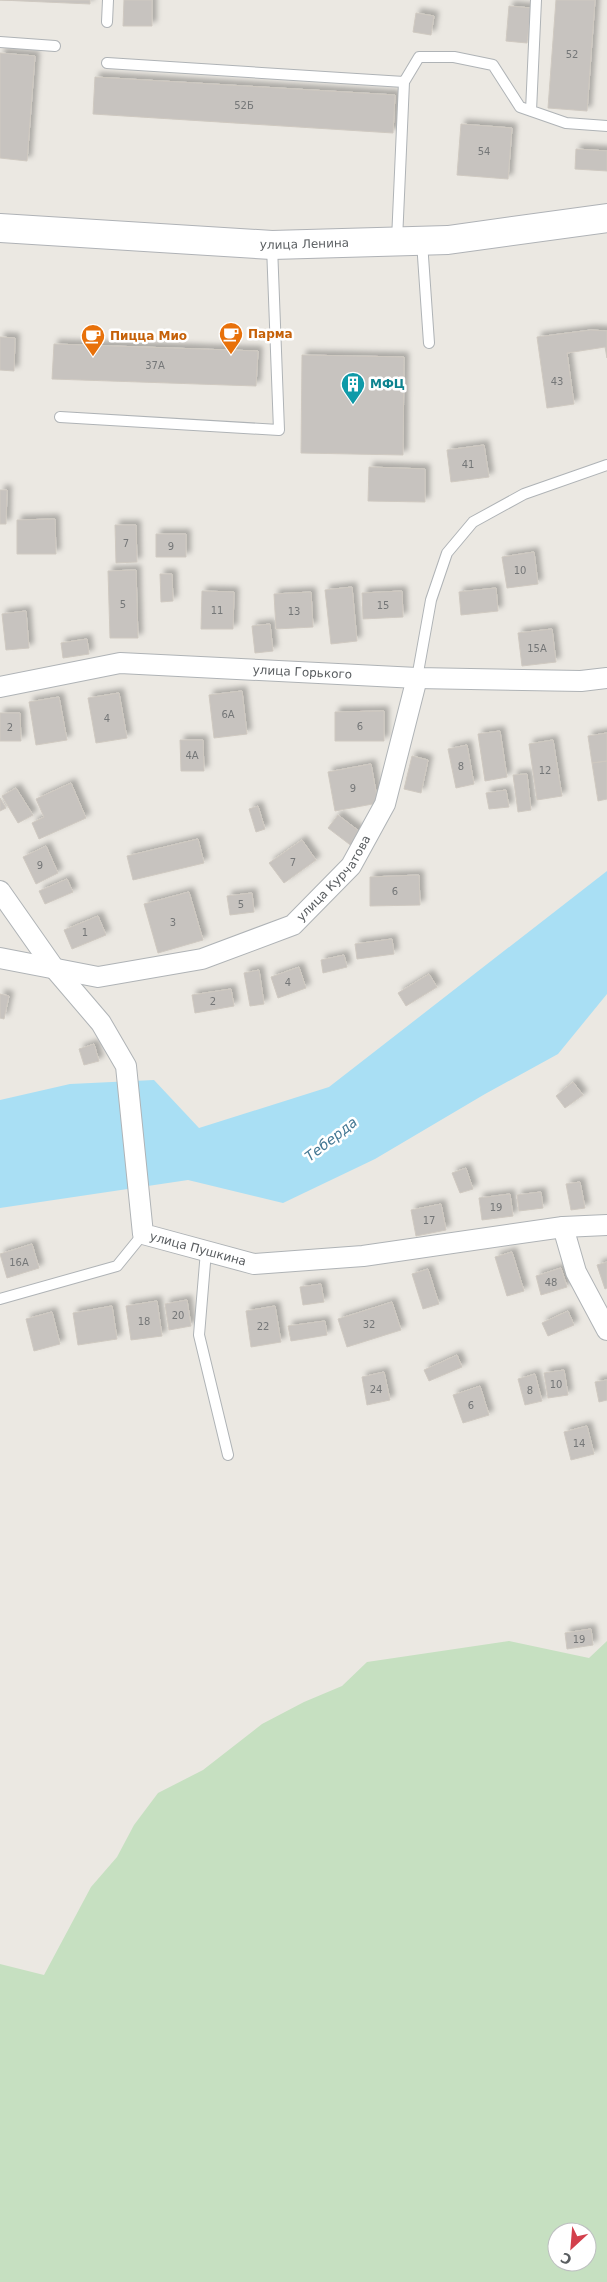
<svg xmlns="http://www.w3.org/2000/svg" width="607" height="2282" viewBox="0 0 607 2282" font-family="'DejaVu Sans',sans-serif">
<style>
.green{fill:#c6e0c1;fill-rule:evenodd}
.water{fill:#a9dff4}
.building{fill:#c7c3bf;stroke:#cfc9c1;filter:url(#shadow)}
.lines{fill:none;stroke-linecap:round;stroke-linejoin:round}
.lane-casing{stroke:#afb3b6;stroke-width:12}
.street-casing{stroke:#afb3b6;stroke-width:22}
.secondary-casing{stroke:#afb2b6;stroke-width:30}
.lane{stroke:#fff;stroke-width:10}
.street{stroke:#fff;stroke-width:20}
.secondary{stroke:#fff;stroke-width:28}
.labels{text-anchor:middle;stroke-width:5;stroke-linejoin:round;paint-order:stroke}
.number-label{font-size:10px;fill:#757778}
.street-label{font-size:12px;fill:#5a5e61;stroke:#fff}
.food-label{font-size:12px;font-weight:bold;fill:#c56008;stroke:#fff;text-anchor:start}
.culture-label{font-size:12px;font-weight:bold;fill:#0d838f;stroke:#fff;text-anchor:start}
.water-label{font-size:14px;font-style:italic;fill:#437793;stroke:#fff}
</style>
<defs>
<filter id="shadow"><feDropShadow dx="4.5" dy="-4.5" stdDeviation="2.5" flood-color="#0004"/></filter>
</defs>
<rect width="100%" height="100%" fill="#ebe8e2"/>
<path class="green" d="M509,1641L589,1658L607,1641V2282H0V1964L44,1975L91,1887L117,1857L134,1825L158,1793L203,1770L262,1724L304,1702L342,1686L367,1662ZM557,2232H587V2262H557Z"/>
<path class="water" d="M607,871V994L558,1054L485,1094L375,1159L283,1203L188,1180L0,1208V1100L70,1084L154,1080L199,1128L329,1087Z"/>
<path class="building" d="M0,0H90V4Z
M124,0H152V26H123Z
M556,0H595L587,111L548,108Z
M509,6L531,8L527,43L506,41Z
M416,13L434,16L431,35L413,32Z
M0,53L35,56L27,161L0,158Z
M95,77L395,95L393,133L93,114Z
M461,124L512,128L508,179L457,175Z
M576,149L607,151V171L575,169Z
M591,330L607,331V358L605,347L567,353L574,404L547,408L537,337Z
M0,337L15,338L14,371L0,370Z
M54,344L258,351L256,386L52,379Z
M302,355L404,357L403,455L301,453Z
M484,445L489,477L451,482L447,450Z
M369,467L425,469V502L368,501Z
M0,490H7L6,524H0Z
M55,519L56,554H17V520Z
M115,525H136L137,562L116,563Z
M156,534H186V557H156Z
M534,552L538,584L507,588L502,557Z
M136,570L138,638H110L108,571Z
M160,574H172L173,601L161,602Z
M352,587L357,641L331,644L325,590Z
M496,588L498,611L461,615L459,592Z
M202,591L234,592L233,629H201Z
M402,591L403,617L363,619L362,593Z
M311,592L313,627L276,629L274,594Z
M26,611L29,648L6,650L2,614Z
M270,624L273,651L255,653L252,626Z
M552,629L556,662L522,666L518,633Z
M87,639L89,654L63,658L61,643Z
M242,691L247,734L214,738L209,695Z
M119,693L127,738L96,743L88,698Z
M59,697L67,740L36,745L29,702Z
M384,711V741H335V712Z
M0,713H20L21,741H0Z
M500,731L507,777L485,781L478,734Z
M607,733V761L592,763L588,736Z
M180,740H203L204,771H181Z
M553,740L562,796L537,800L529,744Z
M467,745L474,784L456,788L448,749Z
M412,756L428,760L421,793L404,789Z
M607,761V799L598,801L592,763Z
M371,764L378,803L335,811L328,772Z
M527,774L531,810L518,812L513,775Z
M71,783L86,818L39,839L32,823L44,817L36,799Z
M16,788L33,815L18,823L2,796Z
M506,790L509,807L489,809L486,793Z
M0,798L6,808L0,811Z
M258,806L265,829L256,832L249,809Z
M338,815L363,834L353,847L328,828Z
M198,839L204,863L133,880L127,856Z
M302,840L316,860L284,883L269,863Z
M46,846L58,873L36,884L23,857Z
M419,875L420,905L370,906V877Z
M67,879L73,892L45,904L39,891Z
M189,892L203,940L158,953L144,904Z
M252,893L254,912L230,915L227,896Z
M98,916L106,935L72,949L64,930Z
M392,939L394,954L357,959L355,944Z
M344,955L347,967L323,973L321,960Z
M299,967L306,988L278,998L271,977Z
M259,970L264,1004L250,1006L244,973Z
M429,974L437,987L406,1006L398,993Z
M231,989L234,1006L195,1013L192,995Z
M0,994L9,996L4,1019L0,1018Z
M94,1044L99,1061L84,1065L79,1049Z
M573,1082L583,1095L565,1108L556,1096Z
M466,1168L473,1189L460,1193L452,1173Z
M580,1182L585,1208L571,1210L566,1184Z
M541,1192L543,1208L519,1211L517,1195Z
M510,1194L513,1216L482,1220L479,1198Z
M441,1204L446,1230L416,1236L411,1210Z
M32,1244L39,1268L7,1278L0,1254Z
M512,1252L524,1291L507,1296L495,1257Z
M607,1262V1288L605,1289L597,1265Z
M561,1268L567,1287L541,1295L536,1276Z
M428,1269L439,1304L423,1309L412,1274Z
M321,1284L324,1302L303,1305L300,1287Z
M187,1300L191,1326L169,1330L165,1304Z
M157,1301L162,1336L131,1340L126,1306Z
M392,1302L401,1330L347,1347L338,1319Z
M112,1306L117,1339L78,1345L73,1313Z
M275,1306L281,1342L251,1347L246,1311Z
M568,1311L574,1325L548,1336L542,1323Z
M52,1312L60,1344L34,1351L26,1319Z
M325,1321L327,1335L291,1341L288,1326Z
M457,1355L462,1367L429,1381L424,1370Z
M564,1370L568,1395L548,1398L544,1373Z
M384,1372L390,1400L367,1405L362,1377Z
M535,1374L542,1401L525,1405L518,1379Z
M607,1380V1400L599,1402L595,1382Z
M480,1386L489,1415L463,1423L453,1395Z
M587,1426L594,1454L571,1460L564,1432Z
M591,1629L593,1645L567,1649L565,1633Z"/>
<g class="lines">
<g class="lane-casing">
<path id="lane" d="M107,22L108,0
M0,42L55,46
M107,63L404,82
M531,111L536,0
M397,240L404,82L419,57H454L493,65L520,107L566,123L607,126
M422,242L429,343
M60,417L279,430L272,246
M417,678L431,600L447,553L473,522L524,494L607,465
M206,1251L199,1335L228,1455
M0,1299L117,1266L143,1234"/>
</g>
<g class="street-casing">
<g id="street">
<path id="s1" d="M0,687L120,663L417,678L581,681L607,678"/>
<path id="s2" d="M0,891L54,968L101,1023L126,1066L143,1234L254,1264L363,1256L563,1227L607,1225"/>
<path id="s3" d="M0,958L98,977L202,959L293,925L351,866L385,804L417,678"/>
<path d="M563,1227L576,1272L607,1330"/>
</g>
</g>
<g class="secondary-casing">
<g id="secondary">
<path id="s4" d="M0,228L272,245L448,240L607,218"/>
</g>
</g>
<use href="#lane" class="lane"/>
<use href="#street" class="street"/>
<use href="#secondary" class="secondary"/>
</g>
<defs>
<g id="cafe-pin" transform="scale(1.25)"><path d="M0 17L-7.5 6A9.5 9.5 0 1 1 7.5 6Z" fill="#e8710a" stroke="#fff"/><path d="M-5.5-4.5H6V0H3Q3 3.5 0 3.5H-2.5Q-5.5 3.5-5.5 0ZM3-3.2v2h1.7v-2ZM-6 4.5H4V6H-6Z" fill="#fff"/></g>
<g id="building-pin" transform="scale(1.25)"><path d="M0 17L-7.5 6A9.5 9.5 0 1 1 7.5 6Z" fill="#0f9aa8" stroke="#fff"/><path d="M-4-6H4V6H1V3H-1V6H-4ZM-2.5-4.3h1.7v1.8h-1.7ZM.8-4.3h1.7v1.8H.8ZM-2.5-1h1.7V.8h-1.7ZM.8-1h1.7V.8H.8Z" fill="#fff"/></g>
</defs>
<g fill-rule="evenodd">
<use href="#cafe-pin" x="231" y="334"/>
<use href="#cafe-pin" x="93" y="336"/>
<use href="#building-pin" x="353" y="384"/>
</g>
<g class="labels">
<g class="number-label">
<text x="572" y="58">52</text>
<text x="244" y="109">52Б</text>
<text x="484" y="155">54</text>
<text x="155" y="369">37А</text>
<text x="557" y="385">43</text>
<text x="468" y="468">41</text>
<text x="126" y="547">7</text>
<text x="171" y="550">9</text>
<text x="520" y="574">10</text>
<text x="123" y="608">5</text>
<text x="383" y="609">15</text>
<text x="217" y="614">11</text>
<text x="294" y="615">13</text>
<text x="537" y="652">15А</text>
<text x="228" y="718">6А</text>
<text x="107" y="722">4</text>
<text x="360" y="730">6</text>
<text x="10" y="731">2</text>
<text x="192" y="759">4А</text>
<text x="461" y="770">8</text>
<text x="545" y="774">12</text>
<text x="353" y="792">9</text>
<text x="293" y="866">7</text>
<text x="40" y="869">9</text>
<text x="395" y="895">6</text>
<text x="241" y="908">5</text>
<text x="173" y="926">3</text>
<text x="85" y="936">1</text>
<text x="288" y="986">4</text>
<text x="213" y="1005">2</text>
<text x="496" y="1211">19</text>
<text x="429" y="1224">17</text>
<text x="19" y="1266">16А</text>
<text x="551" y="1286">48</text>
<text x="178" y="1319">20</text>
<text x="144" y="1325">18</text>
<text x="369" y="1328">32</text>
<text x="263" y="1330">22</text>
<text x="556" y="1388">10</text>
<text x="376" y="1393">24</text>
<text x="530" y="1394">8</text>
<text x="471" y="1409">6</text>
<text x="579" y="1447">14</text>
<text x="579" y="1643">19</text>
</g>
<g class="street-label">
<text dy="4" stroke="none"><textPath href="#s4" startOffset="305">улица Ленина</textPath></text>
<text dy="4" stroke="none"><textPath href="#s1" startOffset="305">улица Горького</textPath></text>
<text dy="4" stroke="none"><textPath href="#s3" startOffset="365">улица Курчатова</textPath></text>
<text dy="4" stroke="none"><textPath href="#s2" startOffset="442">улица Пушкина</textPath></text>
</g>
<g class="food-label">
<text x="248" y="338">Парма</text>
<text x="110" y="340">Пицца Мио</text>
</g>
<g class="culture-label">
<text x="370" y="388">МФЦ</text>
</g>
<g class="water-label">
<text transform="translate(331 1139) rotate(-38)" y="5">Теберда</text>
</g>
</g>
<g transform="translate(572 2247) rotate(206)"><circle r="24" fill="#ffffff" stroke="#bdbfc0"/>
<path d="M0-4L9 19L0 12L-9 19Z" fill="#d3404c"/>
<text y="-8" font-size="14" font-weight="bold" text-anchor="middle" fill="#5a5e61">С</text>
</g>
</svg>
